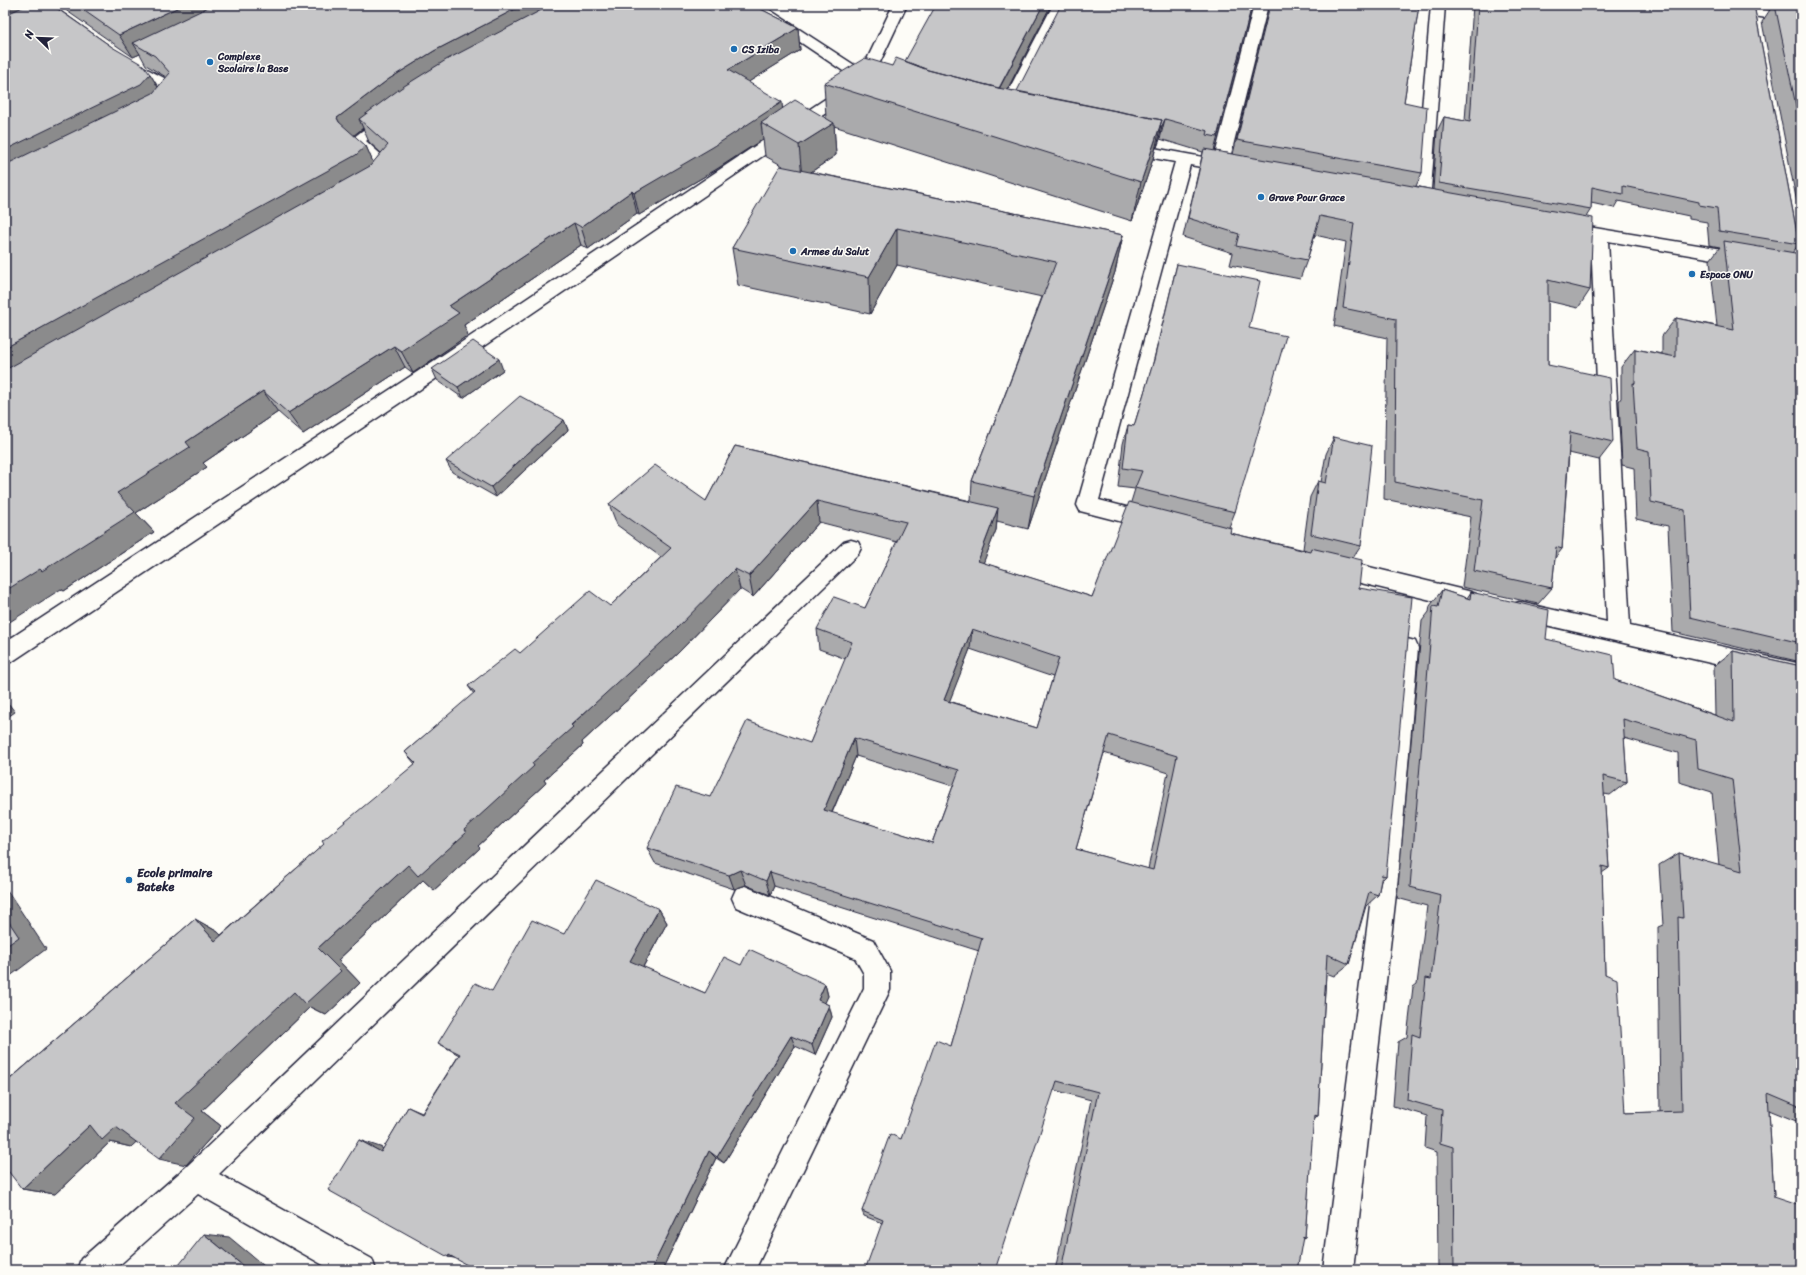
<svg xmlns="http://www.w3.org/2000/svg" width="1806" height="1275" viewBox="0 0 1806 1275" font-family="Sriracha,sans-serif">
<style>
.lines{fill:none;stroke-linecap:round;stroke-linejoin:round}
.minor-casing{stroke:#22223b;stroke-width:3}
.minor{fill:#fdfcf7;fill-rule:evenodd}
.wall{fill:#aaaaac;stroke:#22223b;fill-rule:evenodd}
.shaded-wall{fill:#8b8b8c;stroke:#22223b}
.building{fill:#c6c6c8;stroke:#22223b;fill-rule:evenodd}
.poi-dot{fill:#1f6fb2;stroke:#fdfcf7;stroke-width:1.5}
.labels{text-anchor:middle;stroke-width:3;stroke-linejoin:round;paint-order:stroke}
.far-poi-label{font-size:10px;font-weight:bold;fill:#22223b;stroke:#fdfcf7;text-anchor:start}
.poi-label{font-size:12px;font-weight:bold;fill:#22223b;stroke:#fdfcf7;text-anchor:start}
</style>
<rect width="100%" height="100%" fill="#fdfcf7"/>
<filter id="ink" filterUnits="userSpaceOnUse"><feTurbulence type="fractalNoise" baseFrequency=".025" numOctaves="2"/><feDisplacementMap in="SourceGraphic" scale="8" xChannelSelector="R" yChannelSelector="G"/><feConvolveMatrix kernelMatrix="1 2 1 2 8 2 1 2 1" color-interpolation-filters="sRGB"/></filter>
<g filter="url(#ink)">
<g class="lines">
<g class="minor-casing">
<path id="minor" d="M745,5H762L862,70L893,5H907L873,77L879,79L882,82L879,85L874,87L867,85L431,382L13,661L5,664V642L417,372L855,79Z
M1053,5H1067L1010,118L1007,121H997L994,118Z
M1254,5H1268L1229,162L1235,163L1237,167L1235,171L1229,172L1190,165L1099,500L1161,516L1164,522L1161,528L1154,530L1080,511L1077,505L1175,162L1126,153L1120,151L1118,148L1120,145L1126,143L1214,159Z
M1431,5H1445L1430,202L1428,206L1422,207L1416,206L1414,202Z
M1752,8L1801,15V23L1747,15L1745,12L1747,9Z
M132,61L168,80L182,97L171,108H161L158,105L166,97L158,86L127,68L125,65L127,62Z
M389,112L394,114L397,117L394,120L366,141L396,168C390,177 384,186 372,183L370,179L378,169L366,159L349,141L384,114Z
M1564,223L1801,262V274L1608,241L1630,626L1801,664V684L1511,617L1508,611L1511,605L1519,602L1607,622L1591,238L1558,232L1556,228L1558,224Z
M851,540L858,542L861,548L858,554L219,1174L372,1259L376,1270H332L198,1194L114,1270H77L81,1259L186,1167L844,542Z
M1332,558L1468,591L1476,594L1479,600L1476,606L1468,609L1332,576L1325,573L1321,567L1325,561Z
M1407,639L1415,641L1418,648L1400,859L1353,1270H1323L1376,859L1396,648L1399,641Z
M745,886L873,940L890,971V990L755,1270H724L864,988V974L855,958L736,907L732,898L736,889Z"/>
</g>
<use href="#minor" class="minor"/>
</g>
<path class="wall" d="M5,5H753L798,28L800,50L748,82L782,109L826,118L824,83L892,66L905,61L1007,90L1017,91L1252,5L1214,151L1233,154L1269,5H1419L1404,102L1422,173L1416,186L1433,190L1437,131L1444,117L1465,121L1473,5H1754L1799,244L1792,253L1801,254V662L1673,632L1668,526L1636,519L1634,468L1622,465L1619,401L1621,398V367L1635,349L1662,354V336L1676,318L1717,326L1710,260L1720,247L1709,245L1707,222L1689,219V216L1618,201L1614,208L1591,203V209L1586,217L1590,290L1578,308L1548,301V365L1613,442L1599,460L1569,453L1562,549L1555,558L1552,588L1538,604L1462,587L1471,517L1384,499L1387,338L1334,326L1346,242L1315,235L1307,260L1300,279L1230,265L1233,253L1183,237L1203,152L1160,139L1157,147H1156L1153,159L1132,221L834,126L836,155L811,172L1123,235L1115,272L1028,529L997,521L996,530L983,563L1092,597L1131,502L1135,489L1118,487L1123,444L1128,425L1134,426L1152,367L1177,264L1249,328L1235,512L1229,527L1230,533L1309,551L1303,549L1310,497L1318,481L1321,482L1326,454L1334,437L1361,546L1353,558L1359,588L1386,876L1381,881L1378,895L1366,906L1349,964L1334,976L1326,973L1318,1116L1313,1118L1305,1237L1302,1238L1297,1270H1055L1091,1100L1054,1090L882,1223L864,1216L862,1211L951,1046L979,951L774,886L770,895L746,885L734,889L655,863L647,848L710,797L810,743L846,659L819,649L817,629L865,608L897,542L819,522L753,597L740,589L679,652L582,742L583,745L544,780L546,783L478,846L480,848L434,890L423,880L338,960L360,983L326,1015L310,1007L202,1111L221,1126L186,1165L136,1142L131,1147L110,1142L55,1194L22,1189L6,1077L11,1078L195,919L218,932L221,935L415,764L405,752L474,694L468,686L520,653L610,606L661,557L617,525L609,504L706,501L735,446L971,501L972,481L1042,297L897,265L870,314L738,285L732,248L783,166L765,156L763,139L717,169L639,215L637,214L588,249L581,245L464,325L468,335L413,373L405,367L303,434L278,412L203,463L207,467L136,513L154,532L64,591L61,589ZM57,8H58L64,9L133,57L140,54L146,65L166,77L158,87L150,74ZM363,128L369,142L381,153L373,163L366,146L354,136ZM970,649L1053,677L1037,728L949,701ZM1104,753L1168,773L1148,869L1076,849ZM856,756L953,786L932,843L832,813Z
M1773,5H1788L1796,6L1795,5H1801V224L1762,22Z
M432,369L503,370L463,398L437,380Z
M564,420L568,430L496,497L452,472L446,461Z
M1442,590L1467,598L1471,592L1546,639L1615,680L1715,715L1714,666L1733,651L1801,666V1123L1769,1110L1774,1197L1801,1270H1438L1437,1152L1425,1148L1427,1116L1393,1106L1398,1042L1407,1037L1413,987L1417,984L1427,906L1397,898L1422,621L1429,612L1430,606ZM1624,738L1678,753L1679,782L1712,792L1719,865L1679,853L1659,865L1663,925L1658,927L1660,1112L1625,1113L1605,974L1602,873L1609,868L1604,794L1610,795L1627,782Z
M659,909L667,923L643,967L705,993L741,965L825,984L828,996L824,1003L829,1005L832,1017L815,1055L795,1046L724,1163L716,1158L662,1270H476L456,1258L448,1257L380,1147L383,1149L408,1107L422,1113L459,1055L438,1043L492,991L564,934Z"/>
<path class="shaded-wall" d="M5,5H57L58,8L5,32Z
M183,5H243L133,43L140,54L133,57L119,35Z
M523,5H572L359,119L363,128L348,140L337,118L389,79L434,51Z
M1043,5H1051L994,115L996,95Z
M798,28L800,50L731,93L728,70Z
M150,74L164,97L5,181V150Z
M782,102L784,125L761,123L763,139L717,169L639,215L634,193Z
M1165,119L1160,139L1157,147L1162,126Z
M1162,120L1153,159L1132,221L1141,182Z
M834,123L836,155L802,178L799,145Z
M366,146L376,169L5,381V348Z
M632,191L637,214L588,249L581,227Z
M574,223L581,245L464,325L468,335L413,373L401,351L449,306Z
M897,228V265L870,314L869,277Z
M1123,235L1115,272L1028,529L1034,496Z
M394,346L405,367L303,434L288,413Z
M499,359L503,370L463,398L458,387Z
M263,391L278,412L203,463L207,467L136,513L154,532L64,591L61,589L5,625V591L117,493L186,442Z
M564,420L568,430L496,497L491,487Z
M817,501L819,522L753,597L749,576Z
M998,508L996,530L976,582L978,561Z
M735,569L740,589L679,652L582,742L583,745L544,780L546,783L478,846L480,848L434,890L423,880L338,960L360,983L326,1015L310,1007L202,1111L221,1126L186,1165L159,1159L175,1103L318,948L408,865L464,830L532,763Z
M972,629L970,649L943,718L944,700Z
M5,699L15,712L5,719Z
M854,738L856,756L826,826L824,810Z
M740,870L746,885L734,889L729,875Z
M770,872L774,886L770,895L766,881Z
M5,887L46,949L5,980Z
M659,909L667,923L639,974L630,961Z
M195,919L218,932L238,954L215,941Z
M825,984L828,996L821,1012L818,1000Z
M829,1005L832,1017L815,1055L812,1045Z
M791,1036L795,1046L724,1163L717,1157Z
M90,1125L116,1127L145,1134L131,1147L110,1142L55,1194L22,1189Z
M359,1140L380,1147L400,1158L381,1152Z
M709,1151L716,1158L662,1270H651Z
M204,1234L229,1237L269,1270H248Z
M5,1252L8,1258L5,1261Z
M449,1255L466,1260L448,1257Z"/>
<path class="building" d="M27,5H52L112,47L143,65L150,74L141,84L5,150V15Z
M76,5H183L119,35Z
M213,5H523L434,51L389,79L337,118L339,122L366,146L356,155L5,348V165L153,93L170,73L155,56L133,43Z
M551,5H753L798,28L728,70L782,102L713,147L634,193L632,191L581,227L574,223L449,306L459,313L401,351L394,346L288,413L263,391L186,442L190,447L117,493L135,512L42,571L40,569L5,591V370L370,166L388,145L359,119L401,88L446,60Z
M936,5H1043L999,88L928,70L905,61Z
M1061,5H1252L1217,137L1207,135L1208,131L1165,119L1162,126H1160L1162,120L1017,91Z
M1270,5H1419L1404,102L1427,107L1422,173L1237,140Z
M1478,5H1754L1799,244L1719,231L1717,208L1699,205V202L1623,186V194L1592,187L1591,209L1439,183L1444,117L1470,122Z
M1775,5H1788L1801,7V130Z
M865,58L892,66L896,58L928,70L998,88L1162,120L1141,182L824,83Z
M795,100L834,123L799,145L761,123Z
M1204,149L1593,218L1590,290L1548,280V365L1610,378L1613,442L1570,432L1562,549L1556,547L1552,588L1474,571L1483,500L1395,482L1396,319L1343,308L1354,223L1320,216L1307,260L1236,246L1239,234L1188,218Z
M780,166L1123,235L1034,496L972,481L1056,262L897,228L869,277L732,248Z
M1724,241L1801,254V643L1690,617L1685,510L1651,502L1649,451L1637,448L1633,383L1635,384V349L1676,357V318L1734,330Z
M1177,264L1260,281L1249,328L1286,336L1235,512L1135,488L1142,471L1123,468L1128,425L1134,426L1154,360Z
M473,341L499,359L458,387L432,369Z
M520,396L564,420L491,487L446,461Z
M1334,437L1372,446L1361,546L1311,534L1318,481L1326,483Z
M735,446L998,508L978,561L1092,597L1129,502L1231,528L1230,533L1310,552L1311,548L1362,560L1359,588L1412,597L1386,876L1382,875L1378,895L1369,892L1349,964L1327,954L1318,1116L1314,1115L1305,1237H1303L1297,1270H1061L1098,1092L1057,1081L995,1270H865L883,1220L862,1211L890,1134L901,1139L936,1040L951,1046L982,938L770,872L766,881L740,870L729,875L647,848L676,787L710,797L747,721L810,743L852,642L817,629L834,597L865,608L906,522L817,501L749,576L735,569L672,633L571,725L573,727L532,763L534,766L464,830L466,833L418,876L408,865L318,948L341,971L305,1004L294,992L175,1103L195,1118L159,1159L116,1127L102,1140L90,1125L22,1189L5,1167V1078L6,1077L9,1080L195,919L215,941L324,844L322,841L416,763L405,752L475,692L468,686L515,649L520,653L590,591L610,606L671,548L609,504L655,465L706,501ZM972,629L1059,658L1037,728L944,700ZM1109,735L1177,756L1153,870L1076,849ZM854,738L959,770L932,843L824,810Z
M1442,590L1470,599L1471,592L1549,610L1546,639L1613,655L1615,680L1734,722L1733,651L1801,666V1107L1768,1093L1774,1197L1801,1206V1270H1454L1453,1147L1440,1143L1442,1110L1407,1100L1412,1034L1420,1037L1426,978L1431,979L1441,895L1410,887L1433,606L1438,607ZM1623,719L1696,740L1698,769L1732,779L1742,871L1679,853L1683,918L1678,917L1682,1111L1625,1113L1617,979L1605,974L1602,866L1609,868L1603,776L1627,782Z
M596,880L659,909L630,961L705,993L724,957L741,965L749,949L825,984L818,1000L829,1005L812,1045L791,1036L717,1157L709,1151L651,1270H476L449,1255L448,1257L328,1190L359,1140L381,1152L408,1107L422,1114L460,1054L438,1043L475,983L492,991L532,920L564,934Z
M5,916L19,937L5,947Z
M204,1234L248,1270H175Z"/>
</g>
<g class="poi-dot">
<circle cx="734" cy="49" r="4"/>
<circle cx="210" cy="62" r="4"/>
<circle cx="1261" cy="197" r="4"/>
<circle cx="793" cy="251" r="4"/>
<circle cx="1692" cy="274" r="4"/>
<circle cx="129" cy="880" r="4"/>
</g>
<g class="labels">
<g class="far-poi-label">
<text x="742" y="53">CS Iziba</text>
<text x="218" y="60">Complexe<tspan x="218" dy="12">Scolaire la Base</tspan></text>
<text x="1269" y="201">Grave Pour Grace</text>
<text x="801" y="255">Armee du Salut</text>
<text x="1700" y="278">Espace ONU</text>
</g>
<g class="poi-label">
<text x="137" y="877">Ecole primaire<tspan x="137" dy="14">Bateke</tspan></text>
</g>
</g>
<rect width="1806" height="1275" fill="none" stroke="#fdfcf7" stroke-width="20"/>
<rect x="10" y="10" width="1786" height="1255" fill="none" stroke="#22223b" stroke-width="1.5" filter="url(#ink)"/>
<g transform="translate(38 38) rotate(293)" stroke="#fdfcf7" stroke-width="3" paint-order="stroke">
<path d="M0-3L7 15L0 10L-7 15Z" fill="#22223b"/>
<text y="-6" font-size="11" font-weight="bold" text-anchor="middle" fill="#22223b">N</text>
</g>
</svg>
